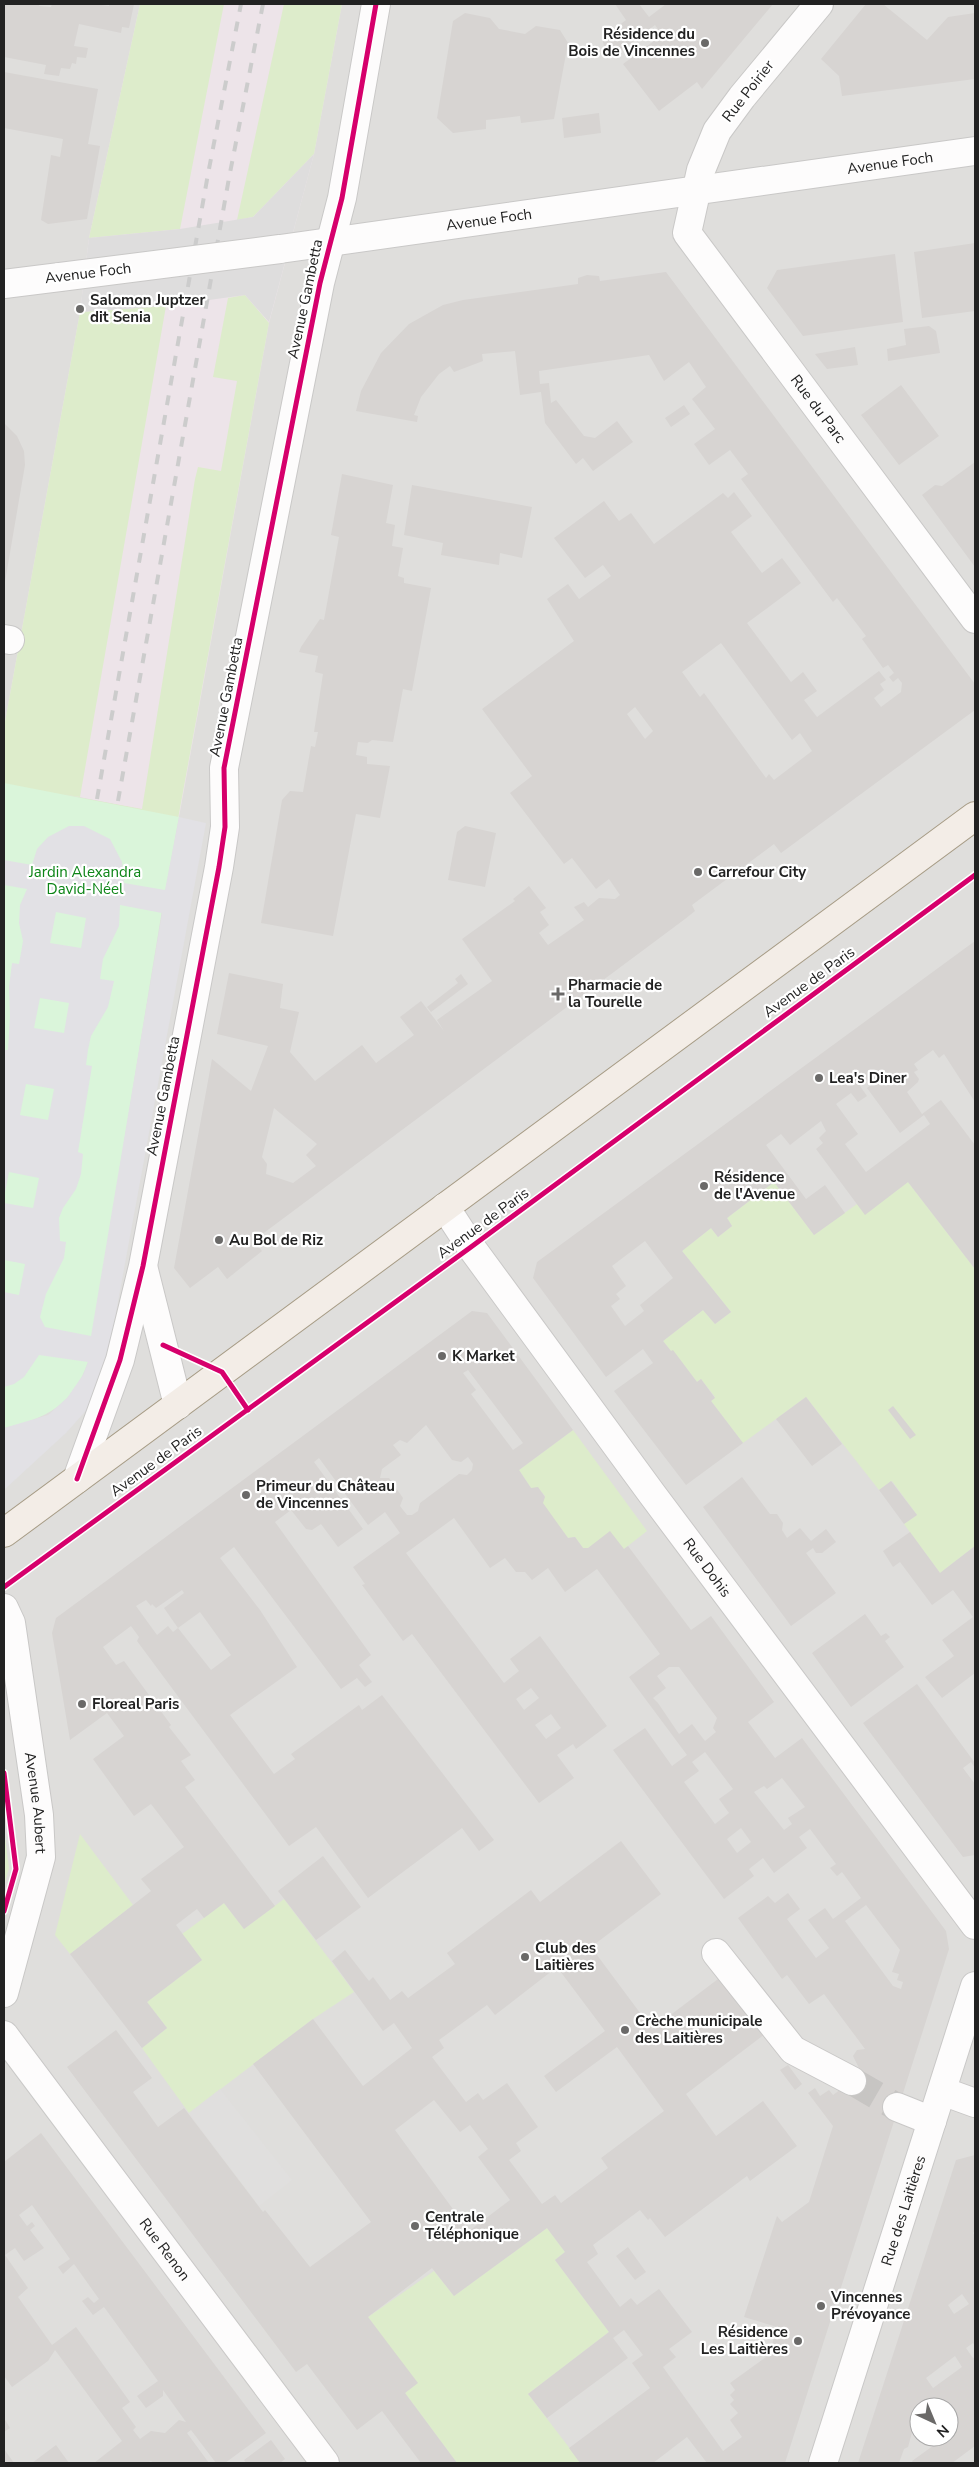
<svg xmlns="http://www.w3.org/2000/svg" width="979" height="2467" viewBox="0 0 979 2467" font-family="'Nunito Sans',sans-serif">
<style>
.residential{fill:#dfdedc;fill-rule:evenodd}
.industrial{fill:#ede4e9}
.grass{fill:#ddeccb}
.park{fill:#daf5da}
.parking{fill:#e0dfde}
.plaza{fill:#e2e1e5;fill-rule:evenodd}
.pier{fill:#dedddd}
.building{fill:#d7d4d2;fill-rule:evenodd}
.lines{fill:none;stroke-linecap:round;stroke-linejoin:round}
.minor-tunnel{stroke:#c7c5c3;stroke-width:28;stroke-dasharray:28 14;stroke-linecap:butt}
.minor-casing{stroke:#c9c8c7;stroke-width:30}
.major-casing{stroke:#a79c86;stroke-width:30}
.minor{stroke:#fdfcfc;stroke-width:28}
.major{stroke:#f3ede7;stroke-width:28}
.rail{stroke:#ccc;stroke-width:4;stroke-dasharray:10 10;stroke-linecap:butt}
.minor-bridge-casing{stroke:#c9c8c7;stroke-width:30;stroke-linecap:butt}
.minor-bridge{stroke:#fdfcfc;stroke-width:28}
.cycleway-casing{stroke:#fff;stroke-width:8}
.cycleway{stroke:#d6006c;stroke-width:5}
.poi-dot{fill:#6a6968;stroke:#fff;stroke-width:2}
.labels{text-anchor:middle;stroke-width:4.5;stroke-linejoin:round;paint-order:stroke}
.poi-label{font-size:15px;font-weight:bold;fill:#222;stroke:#fff;text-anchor:start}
.street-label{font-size:15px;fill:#222;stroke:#fff}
.park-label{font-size:15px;fill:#0c8416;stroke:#fff}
</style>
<rect width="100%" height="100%" fill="#f0eeeb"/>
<path class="residential" d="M4,4H975V2463H4ZM919,2407H949V2437H919Z"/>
<path class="industrial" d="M140,4H342L314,154L269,323L179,817L49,791L4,727L80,312L89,238Z"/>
<path class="grass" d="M140,4H224L180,229L89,238Z
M284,4H342L314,154L253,217L237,220Z
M245,295L269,323L165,890L4,860V727L80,312L166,306L80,797L61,794L142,809L195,479L198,467L221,471L237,381L213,377L228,298Z
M774,1182L814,1235L857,1204L865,1214L908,1182L975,1269V1546L940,1573L904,1524L917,1515L892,1481L879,1490L806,1397L743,1443L711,1401L715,1397L701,1379L697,1382L673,1351H671L663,1341L703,1310L715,1324L731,1312L682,1251L711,1228L718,1237L732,1226L727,1218Z
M573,1430L647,1531L624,1549L583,1548L575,1537L568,1538L541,1502L545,1496L539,1489L531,1488L519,1470Z
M4,1829L9,1868L4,1886Z
M80,1834L133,1905L70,1954L55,1935Z
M284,1899L354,1992L313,2019L189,2113L142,2048L167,2028L147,2002L202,1960L182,1934L224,1903L244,1929Z
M547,2228L565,2252L555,2260L609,2332L528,2394L581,2463H457L405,2393L417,2383L368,2317L434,2271L454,2296Z"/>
<path class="park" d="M4,783L179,817L164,898L88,1362C73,1405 46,1419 4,1428Z"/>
<path class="parking" d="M220,2089L292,2180L259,2206L189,2113Z"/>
<path class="plaza" d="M179,817L206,823L108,1356L91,1405L66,1433L4,1490V1428L48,1415L67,1398L83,1375L88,1362L39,1355L24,1377L14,1384L4,1387V1292L19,1295L25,1264L4,1260V1203L33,1208L39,1178L9,1172L4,1198V1050H8L10,1016L9,987L12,963L19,964L23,941L19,923L20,905L27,889L4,885V860L32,865L37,849L48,837L69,826H84L110,839L122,862L124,883L165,890ZM120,905L162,913L91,1336L45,1327L40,1317L46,1294L64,1258L66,1242L60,1241L59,1218L63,1208L76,1189L81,1174L83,1154L78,1152L92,1066L86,1065L88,1050L91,1036L108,1007L114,981L100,979L103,959L119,926ZM56,912L86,918L81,948L50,943ZM40,998L69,1003L64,1033L34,1028ZM26,1084L54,1089L48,1120L20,1115Z"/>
<path class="pier" d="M314,154L269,322L245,295L166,306L80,312L89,238L180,229L253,217Z"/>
<path class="building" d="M5,4H40L39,6L51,7L52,4H94L109,6V4H134L129,28L122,27L121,33L79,24L74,46L88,48L86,58L77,57L76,64L72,63L70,69L61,68L59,76L44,74L46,65L4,57Z
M615,4H639L649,17L666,4H773L702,89L697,82L659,111L623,64L662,35L655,25L617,53L605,50L602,38L626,20Z
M866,4H883L927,40L948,17L975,13V79L842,96L839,76L821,59Z
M465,13L490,18L499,29L525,34L536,26L560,30L568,43L554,119L521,123L520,116L486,120V129L453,133L437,118L453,21Z
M4,72L98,89L88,144L100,146L87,219L48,224L41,220L51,155L60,157L63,139L4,128Z
M599,113L601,133L564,138L562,118Z
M975,243V311L922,318L914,252Z
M895,254L903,322L803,336L767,288L777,270Z
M666,272L975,684V710L781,853L774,844L692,905L695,911L685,919L253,1241L262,1251L227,1279L218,1267L190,1288L174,1268L212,1059L251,1091L268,1046L217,1034L229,973L283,984L280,1008L299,1012L290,1052L315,1081L362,1045L376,1063L414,1035L400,1017L421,1001L444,1031L437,1020L492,981L462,939L515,901L513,899L529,886L546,908L540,912L549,925L539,933L548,945L584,920L574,907L584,902L588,907L599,898L615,899L620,895L609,879L596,889L572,858L564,864L510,793L532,776L482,709L574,641L547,599L568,584L579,599L611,576L603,565L585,578L554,538L604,501L619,521L631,513L654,544L723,493L728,498L734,492L752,516L731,532L762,573L782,558L801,583L747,623L791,682L803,672L817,691L804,700L817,717L879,671L886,680L880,684L884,690L874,698L881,707L901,692L902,683L898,678L893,682L889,677L894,673L888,665L883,668L862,639L866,636L837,598L833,602L741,479L748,474L730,450L709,465L694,444L715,429L692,399L706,387L689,362L664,381L649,355L539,371L540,384L549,383L551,403L556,400L584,436L595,438L617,421L633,442L593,471L583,458L576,464L545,423L541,392L520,395L515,351L482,354L483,361L454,372L450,366L439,374L421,397L414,415L418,416L417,422L356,411L361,391L381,353L409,324L443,305L463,300L578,284V278L587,275L599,276L600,281ZM721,643L792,740L800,733L812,751L774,780L769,774L766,778L704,693L700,697L682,672ZM635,707L653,731L645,739L627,714ZM274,1108L317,1144L306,1155L316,1166L293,1183L266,1174L267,1164L262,1157Z
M929,326L936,331L940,353L888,361L887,349L906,345L904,329Z
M855,347L858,365L827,369L815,354Z
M901,385L939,436L899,465L861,415Z
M684,405L690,414L671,427L665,418Z
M4,423L17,436L24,451L25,465L5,582Z
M975,462V567L922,495L935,485L942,486Z
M342,474L393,485L386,523L395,525L392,546L403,548L398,576L404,578V583L431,588L412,691L403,689L393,742L372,740L368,743L358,742L356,755L367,757V764L390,766L380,818L356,814L333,936L261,923L282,800L290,791L303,792L311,746L315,747L318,732H314L323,674L315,672L318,656L299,652L301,647L320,619L324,620L339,537L331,535Z
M412,485L532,507L522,558L500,553L499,565L441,555L443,543L404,535Z
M465,826L496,833L485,887L448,880L457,832Z
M975,941V1102L944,1054L939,1058L933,1050L914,1064L918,1070L914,1072L919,1079L918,1082L907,1092L922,1114L941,1100L975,1145V1269L908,1182L865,1215L816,1149L823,1143L819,1138L826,1131L821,1121L790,1145L781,1134L766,1145L806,1199L825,1185L845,1213L814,1235L774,1182L727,1218L732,1226L718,1237L711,1228L682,1251L731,1312L715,1324L703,1310L663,1341L671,1351L673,1350L697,1382L701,1379L715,1398L711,1401L743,1443L686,1485L614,1391L653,1363L643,1349L606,1377L533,1278L537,1262ZM879,1072L883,1076L867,1088L900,1133L924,1115L930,1124L866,1172L845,1144L858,1134L836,1104L851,1093L858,1102L867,1096L860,1086ZM645,1241L673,1278L640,1305L644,1311L625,1326L611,1306L620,1299L616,1294L626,1286L612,1266Z
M461,974L468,984L431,1012L427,1007L458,983L455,979Z
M472,1311L487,1313L573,1430L519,1470L531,1488L538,1487L545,1497L543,1503L568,1538L575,1537L583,1548H588L610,1531L624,1549L628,1546L691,1630L711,1616L774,1702L748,1722L775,1758L802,1738L946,1931L949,1949L785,2463H707L687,2437L653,2463H580L569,2448L650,2388L632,2363L643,2355L624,2330L613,2338L628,2358L547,2418L529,2395L528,2394L609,2332L555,2260L565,2252L547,2228L454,2296L432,2268L368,2317L418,2383L405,2393L457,2463H421L382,2411L357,2430L307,2364L296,2372L67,2067L116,2030L152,2078L133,2092L158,2127L184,2108L263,2212L265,2210L310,2267L371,2222L253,2064L313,2019L363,2086L412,2048L394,2023L383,2031L332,1961L345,1950L369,1981L373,1977L390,2000L402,1991L408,1998L455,1964L447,1953L531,1890L540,1902L621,1841L661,1894L591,1947L652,2029L722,1976L765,2034L686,2094L716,2136L763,2101L797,2146L750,2181L747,2176L665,2237L650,2218L648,2220L640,2210L593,2245L598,2254L587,2262L620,2307L631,2298L637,2305L659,2289L692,2332L669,2349L676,2357L663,2367L723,2451L742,2437L730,2420L738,2413L730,2404L734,2400L730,2395L735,2390L730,2383L769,2355L777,2327L744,2317L777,2216L782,2222L809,2202L833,2126L808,2093L815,2088L820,2096L829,2090L833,2095L852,2081L860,2070L853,2056L857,2050L865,2049L824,1994L809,2004L787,1975L782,1979L738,1918L768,1896L775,1903L788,1893L800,1909L787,1919L816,1958L829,1948L808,1920L825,1908L833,1919L861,1898L842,1872L837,1876L830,1868L836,1864L810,1829L799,1837L807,1848L774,1873L763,1858L749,1869L754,1876L724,1899L613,1750L645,1728L672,1766L687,1755L629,1677L660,1654L597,1569L565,1592L548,1568L532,1580L525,1572H516L505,1558L490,1568L454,1518L406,1553L504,1683L519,1671L510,1659L540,1636L607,1726L576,1749L573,1744L557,1755L574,1778L539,1803L412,1634L403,1641L362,1585L365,1584L353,1567L400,1533L385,1512L368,1525L319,1458L314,1462L363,1529L338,1547L321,1524L312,1530L306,1529L291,1510L275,1522L371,1655L359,1665L372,1682L365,1687L357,1678L341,1689L234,1547L220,1558L260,1610L297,1667L230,1715L274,1774L295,1759L291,1754L359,1705L362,1710L382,1695L494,1840L479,1851L462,1828L368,1898L316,1827L289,1846L137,1641L139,1637L131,1626L103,1647L116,1665L124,1661L171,1725L169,1727L191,1755L181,1761L195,1780L185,1787L275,1906L244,1929L224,1903L204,1918L197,1909L176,1925L202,1960L147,2002L167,2028L142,2048L70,1954L151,1891L141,1879L184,1847L151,1804L134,1816L93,1759L124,1736L107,1713L70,1740L52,1633L56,1618ZM468,1370L523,1443L513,1450L471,1394L476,1390L463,1373ZM426,1425L452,1460L461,1462L468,1457L473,1464L472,1470L467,1475L459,1474L420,1503L418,1511L412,1515H407L400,1506L403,1498L389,1478H380L382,1469L401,1455L393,1445L400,1440L407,1443ZM182,1590L184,1593L164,1608L178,1628L173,1632L168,1626L157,1635L136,1606L146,1600L151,1606L152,1604L156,1608ZM200,1612L231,1655L211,1670L178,1628ZM669,1667H679L717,1718L713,1728L716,1732L705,1741L692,1724L679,1734L658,1703L653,1698L666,1688L657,1676ZM531,1688L539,1698L524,1710L516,1699ZM551,1714L561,1728L546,1739L535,1725ZM705,1752L733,1789L719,1799L729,1813L715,1824L684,1782L699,1771L692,1762ZM782,1778L805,1807L788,1818L792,1824L784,1830L754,1792L764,1786L767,1789ZM741,1828L751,1842L737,1853L727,1839ZM866,1905L900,1950L892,1972L899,1974L897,1980L903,1982L901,1989L893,1986L845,1921ZM557,1967L605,2031L544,2076L556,2092L617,2047L664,2111L601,2158L608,2168L561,2203L555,2195L542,2204L509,2160L521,2151L516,2143L538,2127L507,2083L483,2100L478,2093L466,2102L432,2057L444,2048L439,2040L487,2005L495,2015ZM434,2100L460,2132L470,2125L488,2149L478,2157L510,2200L469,2231L395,2130Z
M806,1397L842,1444L812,1466L776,1419Z
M893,1406L916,1435L910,1439L888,1410Z
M742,1477L770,1514H777L783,1523L782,1530L787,1538L800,1528L811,1541L826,1529L836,1542L822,1553H816L813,1548L806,1553L836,1593L791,1626L703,1507Z
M891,1481L917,1515L904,1524L879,1490Z
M910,1532L940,1573L975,1546V1673L942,1698L925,1677L954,1656L942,1640L973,1617L953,1590L932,1605L900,1562L893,1567L883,1551Z
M865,1614L881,1636L886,1633L890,1637L885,1641L904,1667L851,1707L812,1653Z
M917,1684L975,1763V1768L971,1762L963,1768L975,1784V1855L963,1857L863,1723Z
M323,1856L361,1907L316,1940L278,1891Z
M788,2065L802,2084L795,2090L780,2070Z
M41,2133L266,2433L225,2463H216L191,2430L187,2433L209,2463H153L151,2461L147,2463H94L122,2441L55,2350L48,2361L12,2387L4,2376V2162ZM32,2205L70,2259L58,2267L63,2274L74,2264L99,2299L94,2303L88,2297L82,2301L93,2315L104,2307L158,2381L137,2396L146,2408L163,2396V2390L186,2422L179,2420L165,2433L151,2431L140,2439L133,2430L136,2427L122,2408L130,2402L76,2327L52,2345L30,2314L18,2297L28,2288L5,2255L15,2248L24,2261L44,2248L30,2230L35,2226L32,2222L27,2226L19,2215Z
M975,2155V2231L973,2233L975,2236V2346L973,2343L966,2348L973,2358L975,2357V2446L952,2463H913L912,2461L937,2443L933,2437H949V2407H919L908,2447L904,2449L899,2463H858L956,2160ZM962,2294L969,2304L954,2314L948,2305ZM955,2356L962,2367L933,2388L926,2378Z
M628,2247L646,2272L635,2280L616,2256Z
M4,2418L10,2428L4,2432Z
M271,2440L285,2459L280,2463H246L244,2460Z
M56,2445L69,2463H32Z
M4,2449L14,2463H4Z"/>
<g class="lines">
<path class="minor-tunnel" d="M852,2081L897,2107"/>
<g class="minor-casing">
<g id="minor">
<path id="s1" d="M819,4L742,97L717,131L701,170L687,233L975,619"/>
<path id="s2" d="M280,249L975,151"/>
<path d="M4,284L60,277"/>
<path d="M4,639L10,640"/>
<path id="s3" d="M445,1207L471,1247L652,1494L975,1925"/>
<path d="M144,1270L178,1405"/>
<path d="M77,1479L120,1360L143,1266L219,867L225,827L224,768L320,283L342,198L376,4"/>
<path id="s4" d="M4,1608L11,1623L39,1815L41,1857L4,1993"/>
<path d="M716,1953L793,2050L852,2081"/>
<path id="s5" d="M4,2035L325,2463"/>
<path d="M942,2091L975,2103"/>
<path d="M897,2107L932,2121"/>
<path id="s6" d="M823,2463L975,1986"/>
</g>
</g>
<g class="major-casing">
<path id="major" d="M4,1533L975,816"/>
</g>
<use href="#minor" class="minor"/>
<use href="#major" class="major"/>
<path class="rail" d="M97,799L208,174L241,4
M118,801L229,178L263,4"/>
<g class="minor-bridge-casing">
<path id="minor-bridge" d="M60,277L280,249"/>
</g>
<use href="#minor-bridge" class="minor-bridge"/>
<g class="cycleway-casing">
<path id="cycleway" d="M163,1345L222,1372L248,1410
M77,1479L120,1360L143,1266L219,867L225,827L224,768L320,283L342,198L376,4
M4,1587L471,1247L975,875
M4,1773L16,1869L4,1911"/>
</g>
<use href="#cycleway" class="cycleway"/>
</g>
<g class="poi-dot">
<circle cx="705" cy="43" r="5"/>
<circle cx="80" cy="309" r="5"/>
<circle cx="698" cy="872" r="5"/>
<path d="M555.5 986.5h5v5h5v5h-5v5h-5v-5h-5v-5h5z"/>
<circle cx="819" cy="1078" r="5"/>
<circle cx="704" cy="1186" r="5"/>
<circle cx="219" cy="1240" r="5"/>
<circle cx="442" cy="1356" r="5"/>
<circle cx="246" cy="1495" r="5"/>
<circle cx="82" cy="1704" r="5"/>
<circle cx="525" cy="1957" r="5"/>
<circle cx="625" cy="2030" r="5"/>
<circle cx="415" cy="2226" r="5"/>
<circle cx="821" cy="2306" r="5"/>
<circle cx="798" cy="2341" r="5"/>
</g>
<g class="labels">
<g class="poi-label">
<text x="695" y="39" text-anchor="end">Résidence du<tspan x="695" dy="17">Bois de Vincennes</tspan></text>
<text x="90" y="305">Salomon Juptzer<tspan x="90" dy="17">dit Senia</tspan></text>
<text x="708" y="877">Carrefour City</text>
<text x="568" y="990">Pharmacie de<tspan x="568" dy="17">la Tourelle</tspan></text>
<text x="829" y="1083">Lea's Diner</text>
<text x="714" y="1182">Résidence<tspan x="714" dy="17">de l'Avenue</tspan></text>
<text x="229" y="1245">Au Bol de Riz</text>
<text x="452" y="1361">K Market</text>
<text x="256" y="1491">Primeur du Château<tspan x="256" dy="17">de Vincennes</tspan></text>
<text x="92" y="1709">Floreal Paris</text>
<text x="535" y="1953">Club des<tspan x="535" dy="17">Laitières</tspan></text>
<text x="635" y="2026">Crèche municipale<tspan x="635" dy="17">des Laitières</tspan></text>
<text x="425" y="2222">Centrale<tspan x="425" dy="17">Téléphonique</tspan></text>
<text x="831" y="2302">Vincennes<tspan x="831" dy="17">Prévoyance</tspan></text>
<text x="788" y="2337" text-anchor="end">Résidence<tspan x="788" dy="17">Les Laitières</tspan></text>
</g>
<g class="street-label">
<text transform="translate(748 91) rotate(-52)" y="5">Rue Poirier</text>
<text dy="5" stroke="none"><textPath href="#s2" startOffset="616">Avenue Foch</textPath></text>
<text dy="5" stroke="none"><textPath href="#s2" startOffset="211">Avenue Foch</textPath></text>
<text transform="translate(88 273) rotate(-7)" y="5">Avenue Foch</text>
<text transform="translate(305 299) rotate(-78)" y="5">Avenue Gambetta</text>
<text dy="5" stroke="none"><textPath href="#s1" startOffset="489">Rue du Parc</textPath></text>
<text transform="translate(226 697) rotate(-79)" y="5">Avenue Gambetta</text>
<text transform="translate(809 982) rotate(-36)" y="5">Avenue de Paris</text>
<text transform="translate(163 1096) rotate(-79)" y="5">Avenue Gambetta</text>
<text transform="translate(483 1223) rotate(-36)" y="5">Avenue de Paris</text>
<text transform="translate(156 1461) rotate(-36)" y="5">Avenue de Paris</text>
<text dy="5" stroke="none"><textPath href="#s3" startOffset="446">Rue Dohis</textPath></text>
<text dy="5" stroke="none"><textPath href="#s4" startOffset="198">Avenue Aubert</textPath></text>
<text dy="5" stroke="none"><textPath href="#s6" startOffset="265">Rue des Laitières</textPath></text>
<text dy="5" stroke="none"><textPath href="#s5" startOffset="268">Rue Renon</textPath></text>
</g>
<g class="park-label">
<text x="85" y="877">Jardin Alexandra<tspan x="85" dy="17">David-Néel</tspan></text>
</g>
</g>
<rect width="979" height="2467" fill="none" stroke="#222222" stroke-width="10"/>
<g transform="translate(934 2422) rotate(136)"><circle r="24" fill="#ffffff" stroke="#a7a7a7"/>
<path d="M0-4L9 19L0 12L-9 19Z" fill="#6a6968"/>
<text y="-8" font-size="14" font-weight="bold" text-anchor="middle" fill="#222222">N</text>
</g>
</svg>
